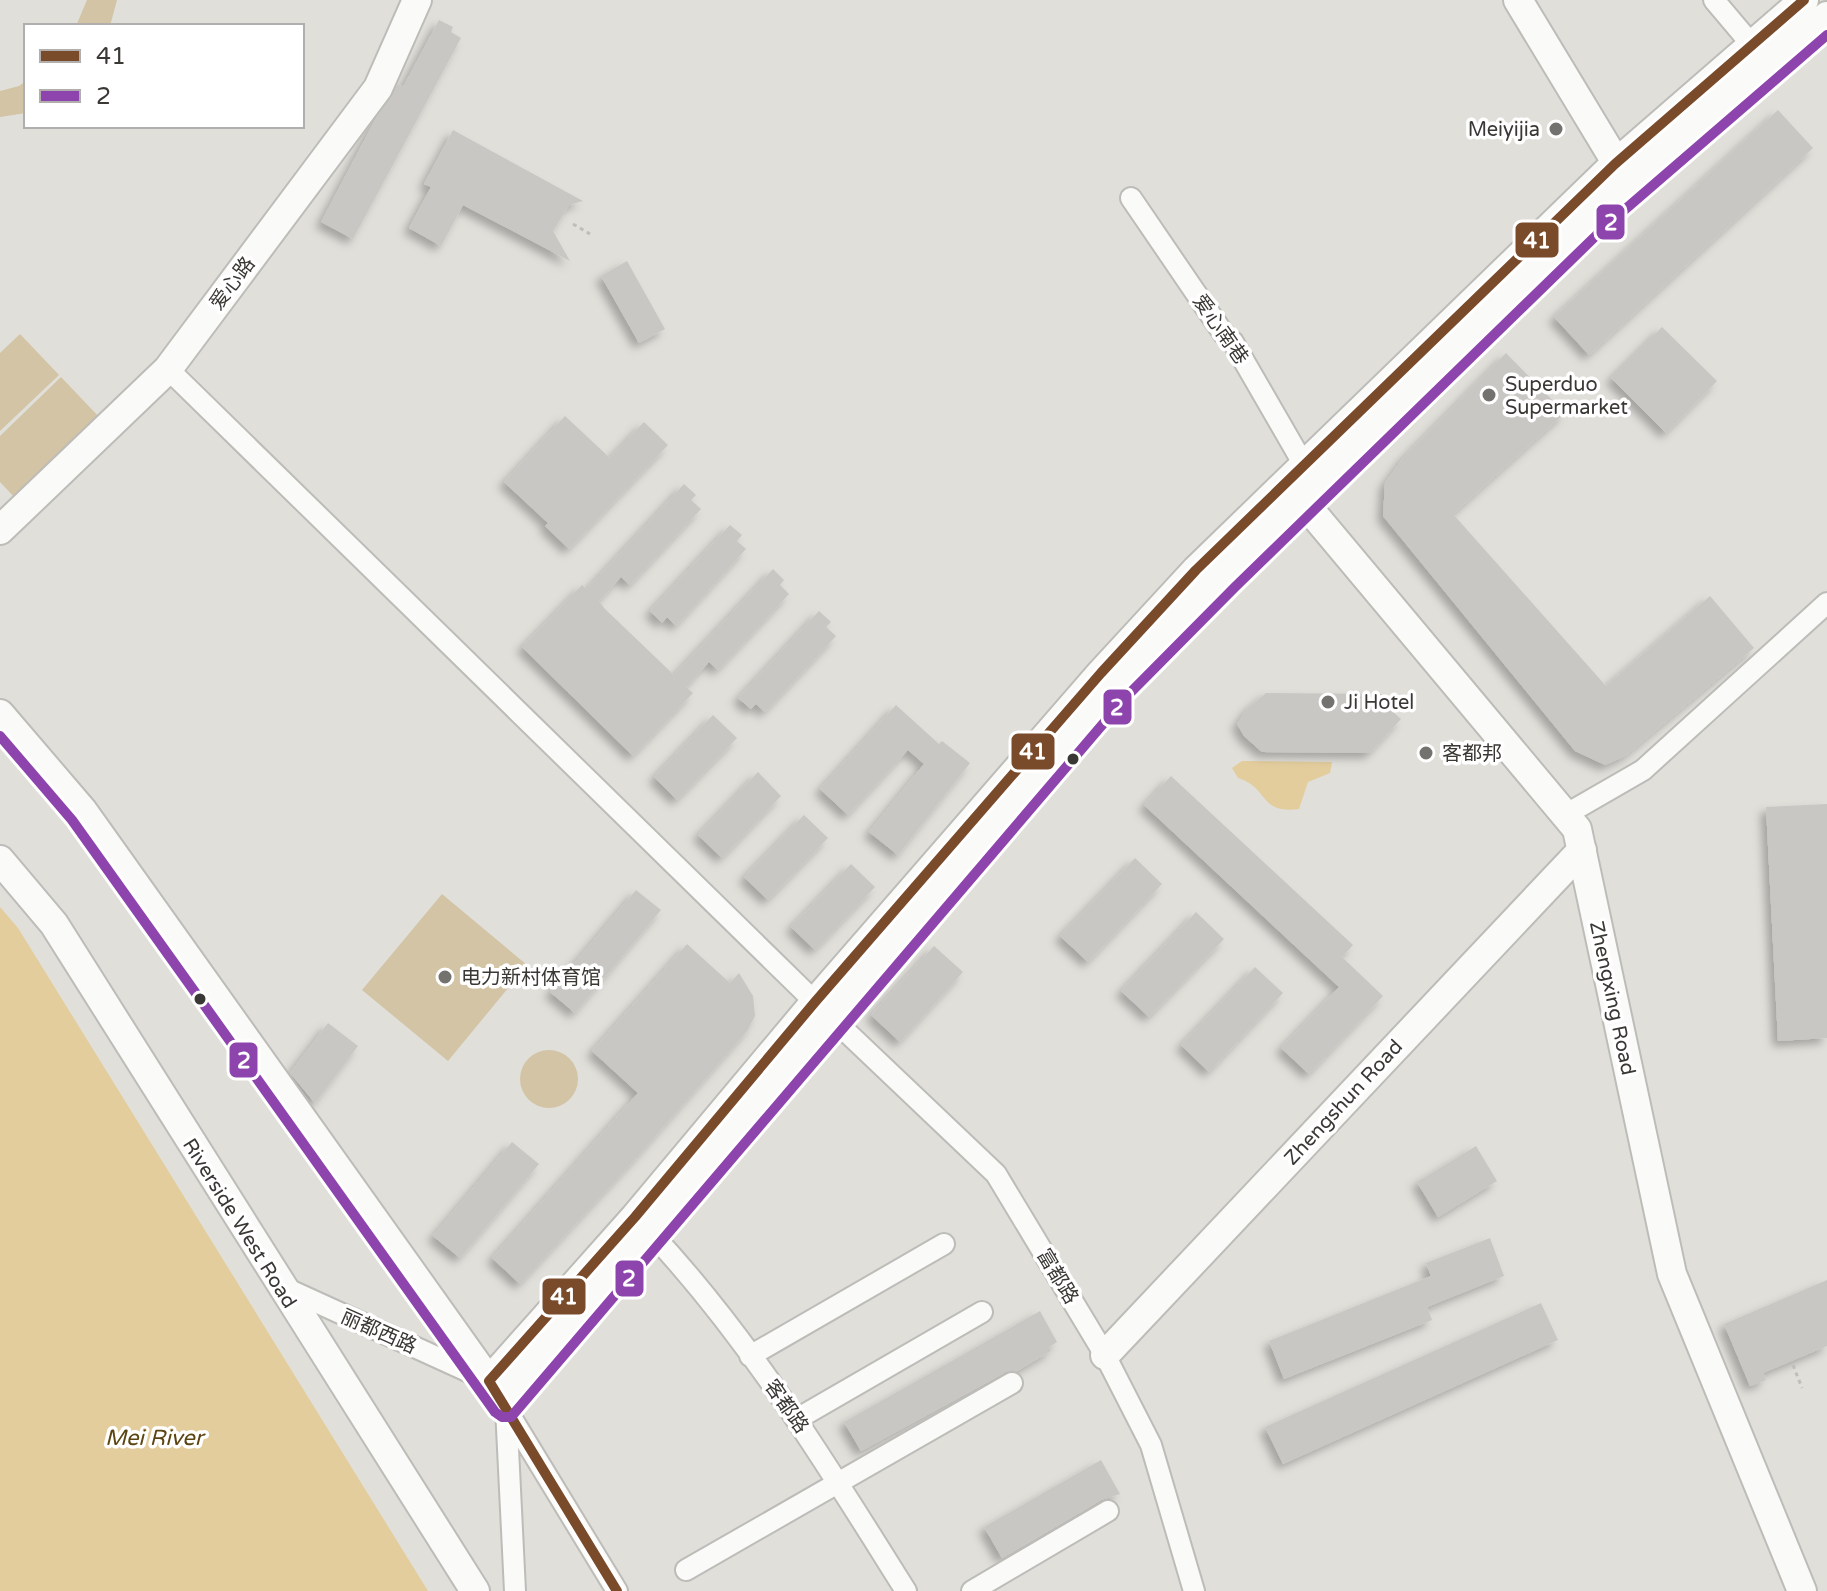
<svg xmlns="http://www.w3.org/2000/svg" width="1827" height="1591" viewBox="0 0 1827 1591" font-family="'Varela Round','Noto Sans SC',sans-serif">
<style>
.green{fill:#d2c4a4}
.water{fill:#e3cd9d}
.building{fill:#c9c7c3;filter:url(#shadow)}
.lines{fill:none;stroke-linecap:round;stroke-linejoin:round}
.street-casing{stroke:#bdbcb8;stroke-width:24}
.secondary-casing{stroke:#bdbcb8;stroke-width:32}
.path{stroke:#bfbebc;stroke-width:3;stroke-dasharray:4 4;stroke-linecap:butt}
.street{stroke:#fafaf9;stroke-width:20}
.secondary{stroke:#fafaf9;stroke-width:28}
.bus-1-casing{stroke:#fff;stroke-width:16}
.bus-2-casing{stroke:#fff;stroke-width:16}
.bus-1{stroke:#7a4b2a;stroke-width:10}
.bus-2{stroke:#8e44ad;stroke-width:10}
.poi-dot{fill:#74726e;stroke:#fff;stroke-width:3}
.bus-dot{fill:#3a3834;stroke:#fff;stroke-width:3}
.labels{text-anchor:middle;stroke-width:7;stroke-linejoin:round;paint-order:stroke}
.poi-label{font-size:20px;fill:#3a3834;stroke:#fff;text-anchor:start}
.street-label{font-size:20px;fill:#3a3834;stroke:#fff}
.water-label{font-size:22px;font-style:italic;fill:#5b4613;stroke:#fff}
.line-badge{stroke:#fff;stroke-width:3}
.badge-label{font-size:22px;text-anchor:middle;font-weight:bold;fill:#fff}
</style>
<defs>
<filter id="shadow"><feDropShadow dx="-5.5" dy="5.5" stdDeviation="4" flood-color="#0004"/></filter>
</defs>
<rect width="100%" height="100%" fill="#e0dfda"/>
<path class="green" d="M87,0H117L110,26H76Z
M26,81V113L0,117V91L19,86Z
M20,334L59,375L0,431V353Z
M61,377L100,418L16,499L0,482V436Z
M442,894L527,965L448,1061L362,990Z
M520 1079a29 29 0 1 1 58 0a29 29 0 1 1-58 0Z"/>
<path class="water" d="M1242,761L1332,762L1330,773L1308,782L1299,809C1258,814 1270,788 1238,778L1232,768Z
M0,907L18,928L428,1591H0Z"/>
<path class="building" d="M439,20L453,27L451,32L461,38L353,239L321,222L374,122L398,84L403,87Z
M1778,110L1813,148L1589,355L1554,317Z
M453,130L583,201L569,205L553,231L570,261L463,205L441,246L409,228L431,187L424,184Z
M627,261L665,329L639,343L601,276Z
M1662,327L1717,381L1666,433L1611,378Z
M1506,353L1565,413L1453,514L1606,686L1710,596L1754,648L1625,756L1605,765L1575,751L1383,516L1385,483L1403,458Z
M565,416L610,458L644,422L668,445L569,549L545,526L548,523L504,482Z
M684,484L696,495L691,500L701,509L630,585L621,577L599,601L605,609L674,675L773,569L784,580L780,585L789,594L718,670L709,662L686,687L693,693L633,756L522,647L582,585L587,589Z
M730,525L742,535L737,541L746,549L676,626L667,617L662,623L650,611Z
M819,611L831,622L826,627L836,636L765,712L756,704L751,709L738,698Z
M1266,693L1382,694L1383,702L1394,706L1393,712L1401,719L1370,753L1262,752L1244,736L1237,724L1248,708Z
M896,705L939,744L942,741L970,763L898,855L869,832L924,764L908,750L848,815L820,789Z
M713,715L737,738L677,800L654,777Z
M758,772L781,796L722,858L698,835Z
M1171,776L1353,945L1342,957L1383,996L1309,1074L1281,1048L1339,987L1144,805Z
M1827,804V1038L1778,1041L1766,807Z
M804,815L828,838L768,900L744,877Z
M1135,858L1162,884L1088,962L1060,936Z
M851,864L875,887L815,950L791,927Z
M636,890L661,910L575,1013L550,992Z
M1196,912L1224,939L1149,1017L1121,991Z
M687,944L730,983L739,973L753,996L755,1016L747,1031L638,1156L520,1284L492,1258L638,1093L592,1051Z
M934,946L963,972L900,1042L871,1015Z
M1255,967L1283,993L1209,1072L1181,1045Z
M328,1023L358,1046L315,1103L290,1073Z
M512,1142L539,1164L460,1258L433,1236Z
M1476,1146L1497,1181L1438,1217L1417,1182Z
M1490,1238L1504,1276L1427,1307L1432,1320L1284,1379L1269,1341L1431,1276L1426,1263Z
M1827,1280V1346L1763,1373L1766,1380L1750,1386L1724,1324Z
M1541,1303L1558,1340L1283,1464L1265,1427Z
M1040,1311L1057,1342L1049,1347L1051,1351L1017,1371L1006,1372L861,1451L844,1422Z
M1101,1460L1120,1494L1101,1500L1002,1558L984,1527Z"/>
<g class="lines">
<g class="street-casing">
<path id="street" d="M1714,0L1752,45
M1131,198L1223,333L1233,342L1304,465
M168,369L815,1002L996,1174L1105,1355L1151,1445L1194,1591
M1565,815L1643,770L1827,603
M651,1233C751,1340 828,1467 906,1591
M283,1287L489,1381L617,1591
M750,1356L944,1244
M506,1408L515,1591
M797,1419L982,1312
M686,1570L1012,1383
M972,1591L1108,1511"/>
</g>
<g class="secondary-casing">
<path id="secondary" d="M1518,0L1625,177
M1290,486L1577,829L1672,1274L1802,1591
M0,530L168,369L378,88L417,0
M0,714L83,811L489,1381L635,1217L815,1002L1101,673L1196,570L1615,164L1804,0
M0,860L54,924L475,1591
M1105,1355L1582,850
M506,1404L1116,688L1225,577L1598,215L1827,16"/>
</g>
<path class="path" d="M573,224L590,234
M1793,1365L1802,1388"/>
<use href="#street" class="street"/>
<use href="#secondary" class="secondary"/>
<g class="bus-1-casing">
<path id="bus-1" d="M617,1591L489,1381L635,1217L815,1002L1101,673L1196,570L1615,164L1804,0"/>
</g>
<g class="bus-2-casing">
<path id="bus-2" d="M0,736L72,820L495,1412L502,1417H511L1126,697L1235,587L1607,225L1827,35"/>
</g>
<use href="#bus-1" class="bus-1"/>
<use href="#bus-2" class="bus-2"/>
</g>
<g class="poi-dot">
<circle cx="1556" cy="129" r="8"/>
<circle cx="1489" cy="395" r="8"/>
<circle cx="1328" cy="702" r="8"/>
<circle cx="1426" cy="753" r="8"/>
<circle cx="445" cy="977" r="8"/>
</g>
<g class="bus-dot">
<circle cx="1073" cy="759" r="7"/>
<circle cx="200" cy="999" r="7"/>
</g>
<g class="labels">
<g class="poi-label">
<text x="1540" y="136" text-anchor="end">Meiyijia</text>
<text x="1505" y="391">Superduo<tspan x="1505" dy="23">Supermarket</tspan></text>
<text x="1344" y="709">Ji Hotel</text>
<text x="1442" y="760">客都邦</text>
<text x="461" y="984">电力新村体育馆</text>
</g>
<g class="street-label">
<text transform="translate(232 283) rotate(-53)" y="7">爱心路</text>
<text transform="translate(1221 329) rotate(55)" y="7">爱心南巷</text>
<text transform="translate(1613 998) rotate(78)" y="7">Zhengxing Road</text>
<text transform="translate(1343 1102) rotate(-47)" y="7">Zhengshun Road</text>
<text transform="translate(240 1223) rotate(58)" y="7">Riverside West Road</text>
<text transform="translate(1058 1276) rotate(59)" y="7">富都路</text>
<text transform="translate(379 1331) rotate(24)" y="7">丽都西路</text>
<text transform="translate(787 1406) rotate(55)" y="7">客都路</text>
</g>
<g class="water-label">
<text x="154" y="1445">Mei River</text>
</g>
</g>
<g class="line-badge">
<rect x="1595" y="203" width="31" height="38" rx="8" fill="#8e44ad"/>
<rect x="1514" y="221" width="46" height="38" rx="8" fill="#7a4b2a"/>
<rect x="1102" y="688" width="31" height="38" rx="8" fill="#8e44ad"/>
<rect x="1010" y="732" width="46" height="39" rx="8" fill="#7a4b2a"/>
<rect x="228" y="1041" width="31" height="38" rx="8" fill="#8e44ad"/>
<rect x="614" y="1259" width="31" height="39" rx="8" fill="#8e44ad"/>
<rect x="541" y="1277" width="46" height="39" rx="8" fill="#7a4b2a"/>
</g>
<g class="badge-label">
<text x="1611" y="230">2</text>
<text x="1537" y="248">41</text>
<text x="1117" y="715">2</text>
<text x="1033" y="759">41</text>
<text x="244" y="1068">2</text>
<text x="629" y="1286">2</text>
<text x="564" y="1304">41</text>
</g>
<rect x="24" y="24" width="280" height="104" fill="#ffffff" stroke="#b0afae" stroke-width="2"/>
<rect x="40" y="50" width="40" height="12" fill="#7a4b2a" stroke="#b0afae" stroke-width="2"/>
<text x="96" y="64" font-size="24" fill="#3a3834">41</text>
<rect x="40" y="90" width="40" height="12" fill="#8e44ad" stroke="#b0afae" stroke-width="2"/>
<text x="96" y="104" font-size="24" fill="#3a3834">2</text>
</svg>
